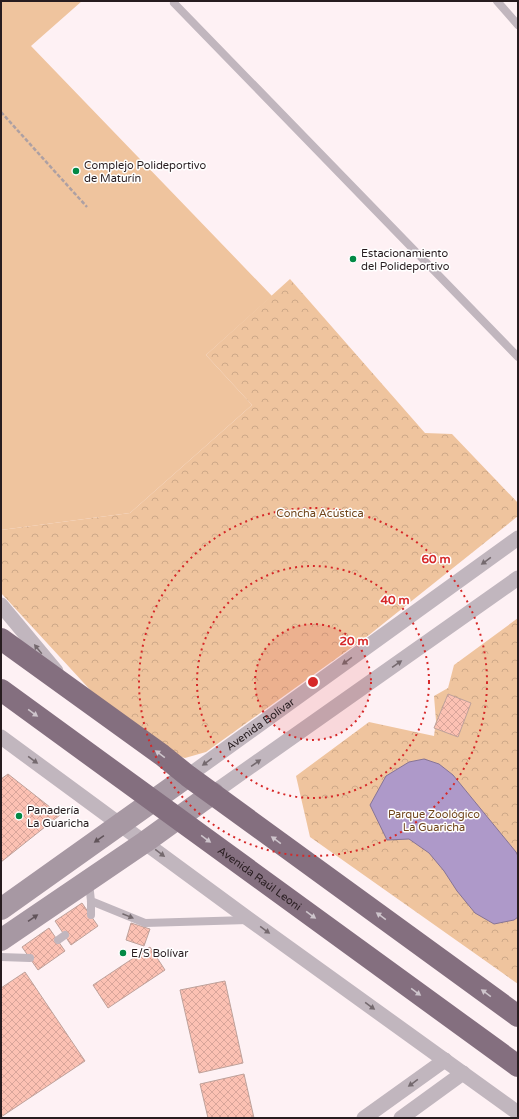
<svg xmlns="http://www.w3.org/2000/svg" width="519" height="1119" viewBox="0 0 519 1119" font-family="'Varela Round',sans-serif">
<style>
.grass{fill:#efc49e}
.park{fill:url(#park-crowns)}
.water{fill:#ae99c9;stroke:#867496}
.building{fill:url(#building-cross-hatch);stroke:#bea19a}
.lines{fill:none;stroke-linecap:round;stroke-linejoin:round}
.path{stroke:#ada0a3;stroke-width:2.5;stroke-dasharray:4 2;stroke-linecap:butt}
.lane{stroke:#c1b6be;stroke-width:8}
.street{stroke:#c1b6be;stroke-width:15}
.secondary{stroke:#a798a3;stroke-width:22}
.highway{stroke:#846f7f;stroke-width:22}
.oneway{fill:#74696e}
.oneway2{fill:#cec5cc}
.oneway3{fill:#61545a}
.ring{fill:none;stroke:#d62828;stroke-width:2;stroke-dasharray:2 4}
.poi-dot{fill:#028945;stroke:#fff;stroke-width:1.5}
.labels{text-anchor:middle;stroke-width:3;stroke-linejoin:round;paint-order:stroke}
.poi-label{font-size:11px;fill:#271c1f;stroke:#fff;text-anchor:start}
.park-label{font-size:11px;fill:#6f451b;stroke:#fff}
.street-label{font-size:11px;fill:#271c1f;stroke:#fff}
.centre{fill:#d62828;stroke:#fff;stroke-width:2}
.ring-label{font-size:12px;text-anchor:middle;font-weight:bold;fill:#d62828;stroke:#fff;stroke-width:3;stroke-linejoin:round;paint-order:stroke}
</style>
<defs>
<pattern id="park-crowns" width="20" height="18" patternUnits="userSpaceOnUse"><rect width="20" height="18" fill="#efc49e"/><path d="M2 6a3 3 0 1 1 6 0M12 15a3 3 0 1 1 6 0" fill="none" stroke="#cda888"/></pattern>
<pattern id="building-cross-hatch" width="8" height="8" patternUnits="userSpaceOnUse"><rect width="8" height="8" fill="#fcc1b3"/><path d="M0 0l8 8M0 8l8-8" fill="none" stroke="#d8a59a"/></pattern>
</defs>
<rect width="100%" height="100%" fill="#fef1f4"/>
<path class="grass" d="M1,1H82L31,46L272,296L206,355L252,405L130,513L1,530Z"/>
<path class="park" d="M290,279L425,433L452,434L518,503V516L369,635L206,752L185,758L164,752L105,706L1,593V530L130,513L252,405L206,355Z
M518,618V984L310,837L296,776L369,722L434,736L436,721L434,696L448,688L454,665Z"/>
<path class="water" d="M424,759L439,764L453,775L516,852L518,856V917L514,920L494,924L475,913L457,891L444,871L429,853L409,839L387,840L370,805L386,776L409,762Z"/>
<path class="building" d="M448,694L471,703L458,737L434,728Z
M8,774L60,815L1,862V779Z
M82,903L98,926L71,945L55,921Z
M131,923L150,929L144,946L126,940Z
M49,928L65,951L38,970L22,947Z
M150,947L165,970L108,1008L93,985Z
M25,972L85,1061L1,1117V988Z
M225,981L243,1063L199,1073L180,990Z
M244,1074L254,1118H208L200,1084Z"/>
<g class="lines">
<path class="path" d="M1,112L87,207"/>
<path class="lane" d="M497,1L518,25
M174,3L518,357
M89,883L91,901V915
M91,901L145,923L248,920
M58,940L65,935
M1,957L30,958"/>
<g class="street">
<path d="M1,605L56,671"/>
<path d="M1,737L250,920L518,1113"/>
<path id="s1" d="M188,776L518,538"/>
<path d="M213,793L518,578"/>
<path d="M364,1118L445,1060"/>
<path d="M401,1118L463,1073"/>
</g>
<path class="secondary" d="M1,909L188,776
M1,940L145,842L213,793"/>
<g class="highway">
<path d="M1,639L162,755L188,776L518,1016"/>
<path id="s2" d="M1,690L518,1066"/>
</g>
</g>
<defs><path id="oneway-solid" d="M-6-.8H1V-3.2L6.5 0L1 3.2V.8H-6Z"/></defs>
<g class="oneway">
<use href="#oneway-solid" transform="translate(486 561) rotate(144)"/>
<use href="#oneway-solid" transform="translate(38 649) rotate(-129)"/>
<use href="#oneway-solid" transform="translate(347 661) rotate(144)"/>
<use href="#oneway-solid" transform="translate(397 664) rotate(-35)"/>
<use href="#oneway-solid" transform="translate(33 760) rotate(36)"/>
<use href="#oneway-solid" transform="translate(207 762) rotate(144)"/>
<use href="#oneway-solid" transform="translate(256 763) rotate(-35)"/>
<use href="#oneway-solid" transform="translate(160 853) rotate(37)"/>
<use href="#oneway-solid" transform="translate(128 916) rotate(22)"/>
<use href="#oneway-solid" transform="translate(265 930) rotate(36)"/>
<use href="#oneway-solid" transform="translate(370 1006) rotate(36)"/>
<use href="#oneway-solid" transform="translate(413 1083) rotate(144)"/>
</g>
<g class="oneway2">
<use href="#oneway-solid" transform="translate(33 713) rotate(36)"/>
<use href="#oneway-solid" transform="translate(160 754) rotate(-144)"/>
<use href="#oneway-solid" transform="translate(206 839) rotate(36)"/>
<use href="#oneway-solid" transform="translate(276 840) rotate(-144)"/>
<use href="#oneway-solid" transform="translate(311 915) rotate(36)"/>
<use href="#oneway-solid" transform="translate(381 916) rotate(-144)"/>
<use href="#oneway-solid" transform="translate(416 992) rotate(36)"/>
<use href="#oneway-solid" transform="translate(486 993) rotate(-144)"/>
</g>
<g class="oneway3">
<use href="#oneway-solid" transform="translate(99 839) rotate(145)"/>
<use href="#oneway-solid" transform="translate(33 918) rotate(-34)"/>
</g>
<circle cx="313" cy="682" r="58" fill="#d62828" fill-opacity=".12"/>
<g class="ring">
<circle cx="313" cy="682" r="58"/>
<circle cx="313" cy="682" r="116"/>
<circle cx="313" cy="682" r="174"/>
</g>
<g class="poi-dot">
<circle cx="76" cy="171" r="4"/>
<circle cx="353" cy="259" r="4"/>
<circle cx="19" cy="816" r="4"/>
<circle cx="123" cy="953" r="4"/>
</g>
<g class="labels">
<g class="poi-label">
<text x="84" y="169">Complejo Polideportivo<tspan x="84" dy="13">de Maturín</tspan></text>
<text x="361" y="257">Estacionamiento<tspan x="361" dy="13">del Polideportivo</tspan></text>
<text x="27" y="814">Panadería<tspan x="27" dy="13">La Guaricha</tspan></text>
<text x="131" y="957">E/S Bolívar</text>
</g>
<g class="park-label">
<text x="320" y="517">Concha Acústica</text>
<text x="434" y="818">Parque Zoológico<tspan x="434" dy="13">La Guaricha</tspan></text>
</g>
<g class="street-label">
<text dy="4" stroke="none"><textPath href="#s1" startOffset="89">Avenida Bolívar</textPath></text>
<text dy="4" stroke="none"><textPath href="#s2" startOffset="320">Avenida Raúl Leoni</textPath></text>
</g>
</g>
<circle cx="313" cy="682" r="6" class="centre"/>
<g class="ring-label">
<text x="436" y="563">60 m</text>
<text x="395" y="604">40 m</text>
<text x="354" y="645">20 m</text>
</g>
<rect width="519" height="1119" fill="none" stroke="#271c1f" stroke-width="4"/>
</svg>
